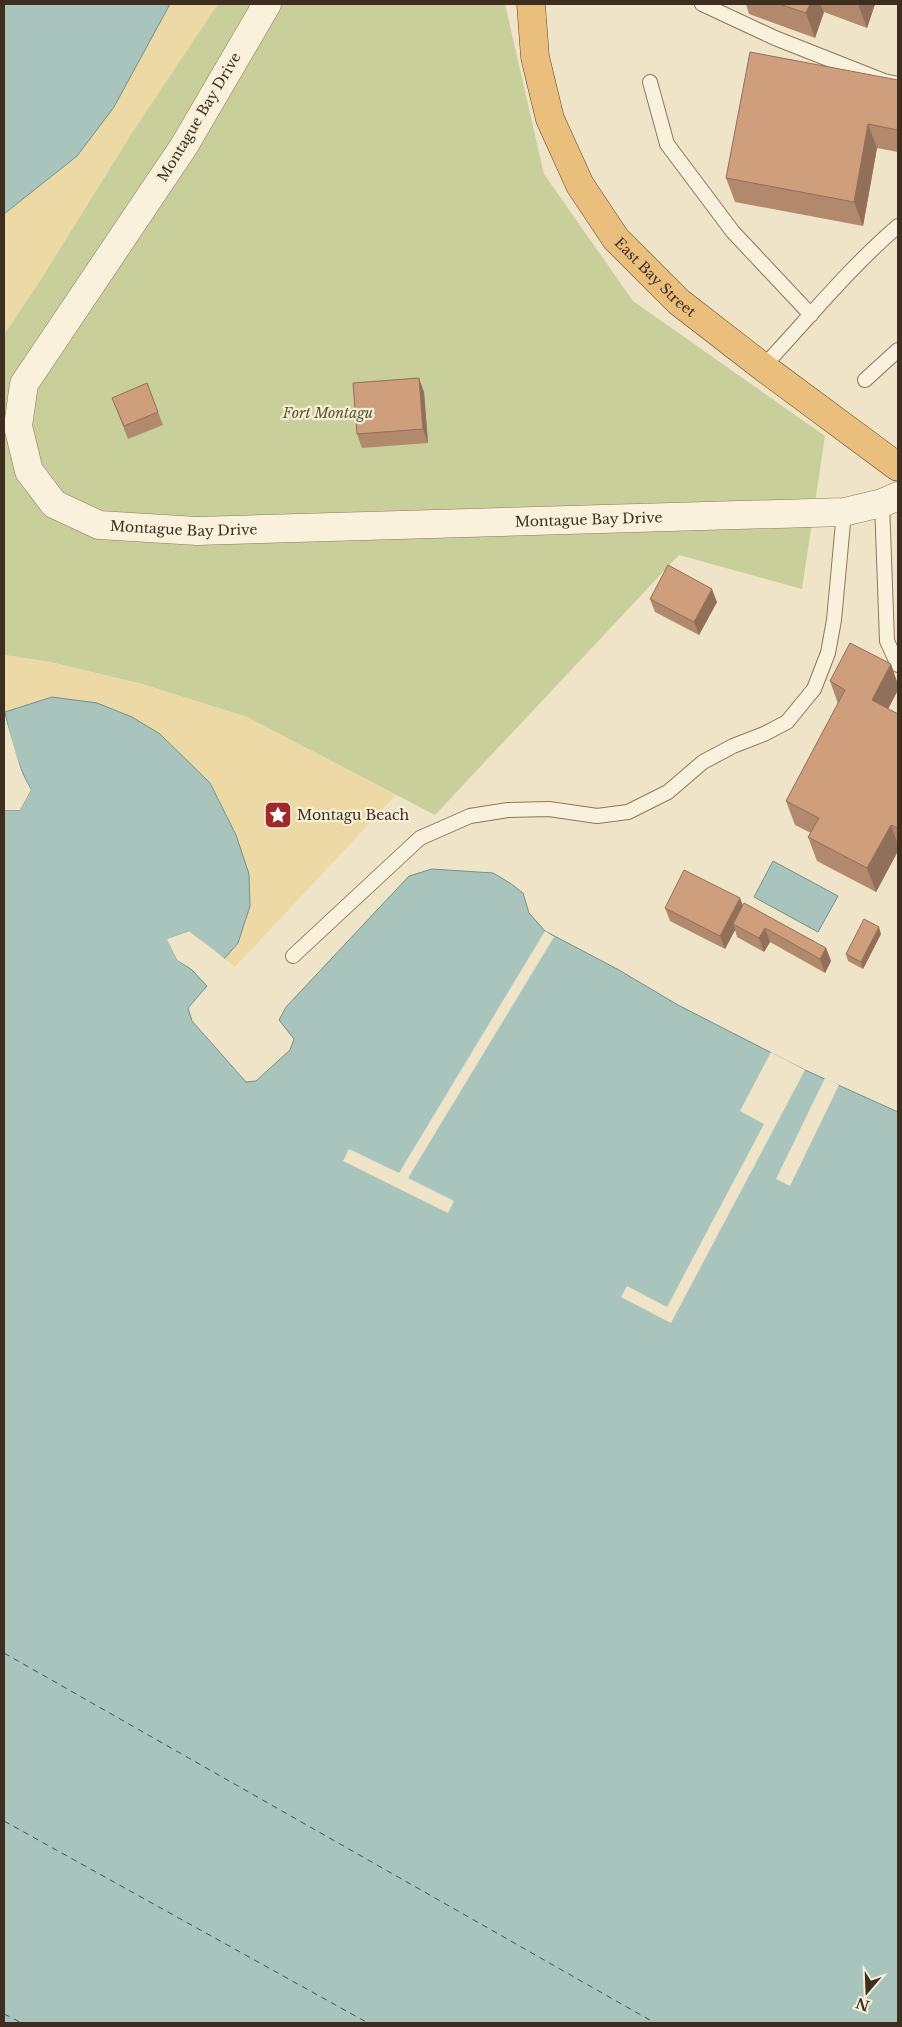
<svg xmlns="http://www.w3.org/2000/svg" width="902" height="2027" viewBox="0 0 902 2027" font-family="'Libre Baskerville',serif">
<style>
.green{fill:#c9cf9b}
.sand{fill:#ecd9a5}
.water{fill:#a9c4bc;stroke:#6f938a}
.pier{fill:#f0e4c8}
.lines{fill:none;stroke-linecap:round;stroke-linejoin:round}
.ferry{stroke:#2f5d5a;stroke-width:1;stroke-dasharray:6 5;stroke-linecap:butt}
.service-casing{stroke:#8d765c;stroke-width:16}
.minor-casing{stroke:#8d765c;stroke-width:29}
.trunk-casing{stroke:#5b4430;stroke-width:29}
.service{stroke:#faf1dc;stroke-width:14}
.minor{stroke:#faf1dc;stroke-width:28}
.trunk{stroke:#eabe7c;stroke-width:28}
.wall{fill:#b2896c}
.shaded-wall{fill:#916f58}
.building{fill:#cf9f7d;stroke:#916f58}
.labels{text-anchor:middle;stroke-width:4.5;stroke-linejoin:round;paint-order:stroke}
.street-label{font-size:14px;fill:#3d2e20;stroke:#f7eed8}
.park-label{font-size:14px;font-style:italic;fill:#4d5a26;stroke:#f7eed8}
.poi-label{font-size:14px;fill:#3d2e20;stroke:#f7eed8;text-anchor:start}
</style>
<rect width="100%" height="100%" fill="#f0e4c8"/>
<path class="green" d="M218,4H505L544,174L633,301L825,436L802,589L679,555L435,815L247,717L142,684L50,662L4,655V334L36,287L130,136Z"/>
<path class="sand" d="M129,4H218L130,136L36,287L4,334V172Z
M4,655L50,662L142,684L247,717L396,795L235,967L214,950L27,731L9,734L4,713Z"/>
<path class="water" d="M4,4H170L114,107L77,156L4,214Z
M52,697L97,703L132,717L160,734L210,783L236,835L249,874L250,906L238,943L224,959L189,931L168,939L177,960L191,969L207,986L188,1008L192,1021L246,1082L256,1081L290,1050L294,1039L279,1020L286,1007L409,876L432,869L493,873L510,883L523,893L529,913L545,931L619,970L678,1005L805,1070L898,1112V2023H4V810H20L31,790C18,766 10,739 5,712Z
M773,861L838,896L818,932L754,897Z"/>
<path class="pier" d="M4,713L22,774L31,790L20,810H4V808H18L28,790L20,775L7,735Z
M189,931L214,950L226,960L223,961L189,934L171,941L179,958L193,967L199,973L177,960L167,939Z
M545,931L554,937L408,1178L454,1201L448,1213L343,1161L349,1149L399,1173Z
M771,1052L805,1070L671,1323L621,1297L627,1286L667,1307L764,1124L740,1111Z
M825,1078L839,1085L790,1186L776,1179Z"/>
<g class="lines">
<path class="ferry" d="M4,1653L655,2023
M4,1821L368,2023
M4,2014L22,2023"/>
<g class="service-casing">
<path id="service" d="M702,4L775,38L884,81L898,84
M650,82L667,144L733,232L811,315
M763,367C807,320 849,268 898,226
M865,380L898,350
M882,503L887,641L898,665
M293,956L420,838L470,816L508,810L549,809L597,816L628,812L668,792L703,762L733,746L764,734L787,722L814,689L828,653L834,620L844,512"/>
</g>
<g class="minor-casing">
<g id="minor">
<path id="s1" d="M267,4L184,146L24,384L18,426L29,471L54,504L99,525L197,531L844,512L882,503L898,496"/>
</g>
</g>
<g class="trunk-casing">
<g id="trunk">
<path id="s2" d="M531,4L535,57L550,119L580,185L616,239L679,302L763,367L898,467"/>
</g>
</g>
<use href="#service" class="service"/>
<use href="#minor" class="minor"/>
<use href="#trunk" class="trunk"/>
</g>
<path class="wall" d="M746,4H875L867,28L824,12L815,38L749,14Z
M898,80V152L877,148L863,226L735,202L726,178Z
M424,392L428,443L362,448L357,434Z
M112,398L158,412L163,425L128,439Z
M650,599L717,602L699,635L655,612Z
M891,664L898,685V690L888,709L898,714V851L876,892L817,861L808,837L811,833L795,825L786,801L838,704L830,681Z
M743,906L826,948L831,961L825,973L770,942L764,952L737,937L735,930L725,949L670,921L665,908Z
M881,934L863,969L848,961L846,954Z"/>
<path class="shaded-wall" d="M810,4H820L824,12L815,38L806,13Z
M858,4H875L867,28Z
M868,124L877,148L863,226L854,202Z
M419,378L424,392L428,443L423,429Z
M712,589L717,602L699,635L694,622Z
M891,664L898,685V690L880,724L872,700Z
M891,825L898,845V851L876,892L867,868Z
M740,898L745,911L733,924L735,930L725,949L720,936Z
M879,927L881,934L863,969L861,962Z
M765,928L770,942L764,952L759,938Z
M826,948L831,961L825,973L820,959Z"/>
<path class="building" d="M779,4H810L806,13Z
M750,52L898,80V130L868,124L854,202L726,178Z
M419,378L423,429L357,434L353,383Z
M147,383L158,412L124,426L112,398Z
M668,565L712,589L694,622L650,599Z
M850,643L891,664L872,700L898,714V828L891,825L867,868L808,837L819,818L786,801L845,690L830,681Z
M684,870L740,898L720,936L665,908Z
M744,903L826,948L820,959L765,928L759,938L733,924Z
M864,919L879,927L861,962L846,954Z"/>
<defs>
<g id="sight-square" transform="scale(1.4375)"><rect x="-9" y="-9" width="18" height="18" rx="4" fill="#9e2a2b" stroke="#f7eed8"/><path d="M0-6L1.8-2.2L6-1.7L2.9 1.2L3.7 5.4L0 3.3L-3.7 5.4L-2.9 1.2L-6-1.7L-1.8-2.2Z" fill="#fff"/></g>
</defs>
<g fill-rule="evenodd">
<use href="#sight-square" x="278" y="815"/>
</g>
<g class="labels">
<g class="street-label">
<text transform="translate(199 117) rotate(-59)" y="5">Montague Bay Drive</text>
<text dy="5" stroke="none"><textPath href="#s2" startOffset="309">East Bay Street</textPath></text>
<text dy="5" stroke="none"><textPath href="#s1" startOffset="1121">Montague Bay Drive</textPath></text>
<text dy="5" stroke="none"><textPath href="#s1" startOffset="716">Montague Bay Drive</textPath></text>
</g>
<g class="park-label">
<text x="328" y="418">Fort Montagu</text>
</g>
<g class="poi-label">
<text x="297" y="820">Montagu Beach</text>
</g>
</g>
<rect width="902" height="2027" fill="none" stroke="#3d2e20" stroke-width="10"/>
<g transform="translate(867 1992) rotate(199)" stroke="#f7eed8" stroke-width="4" paint-order="stroke">
<path d="M0-4L9 19L0 12L-9 19Z" fill="#3d2e20"/>
<text y="-8" font-size="14" font-weight="bold" text-anchor="middle" fill="#3d2e20">N</text>
</g>
</svg>
